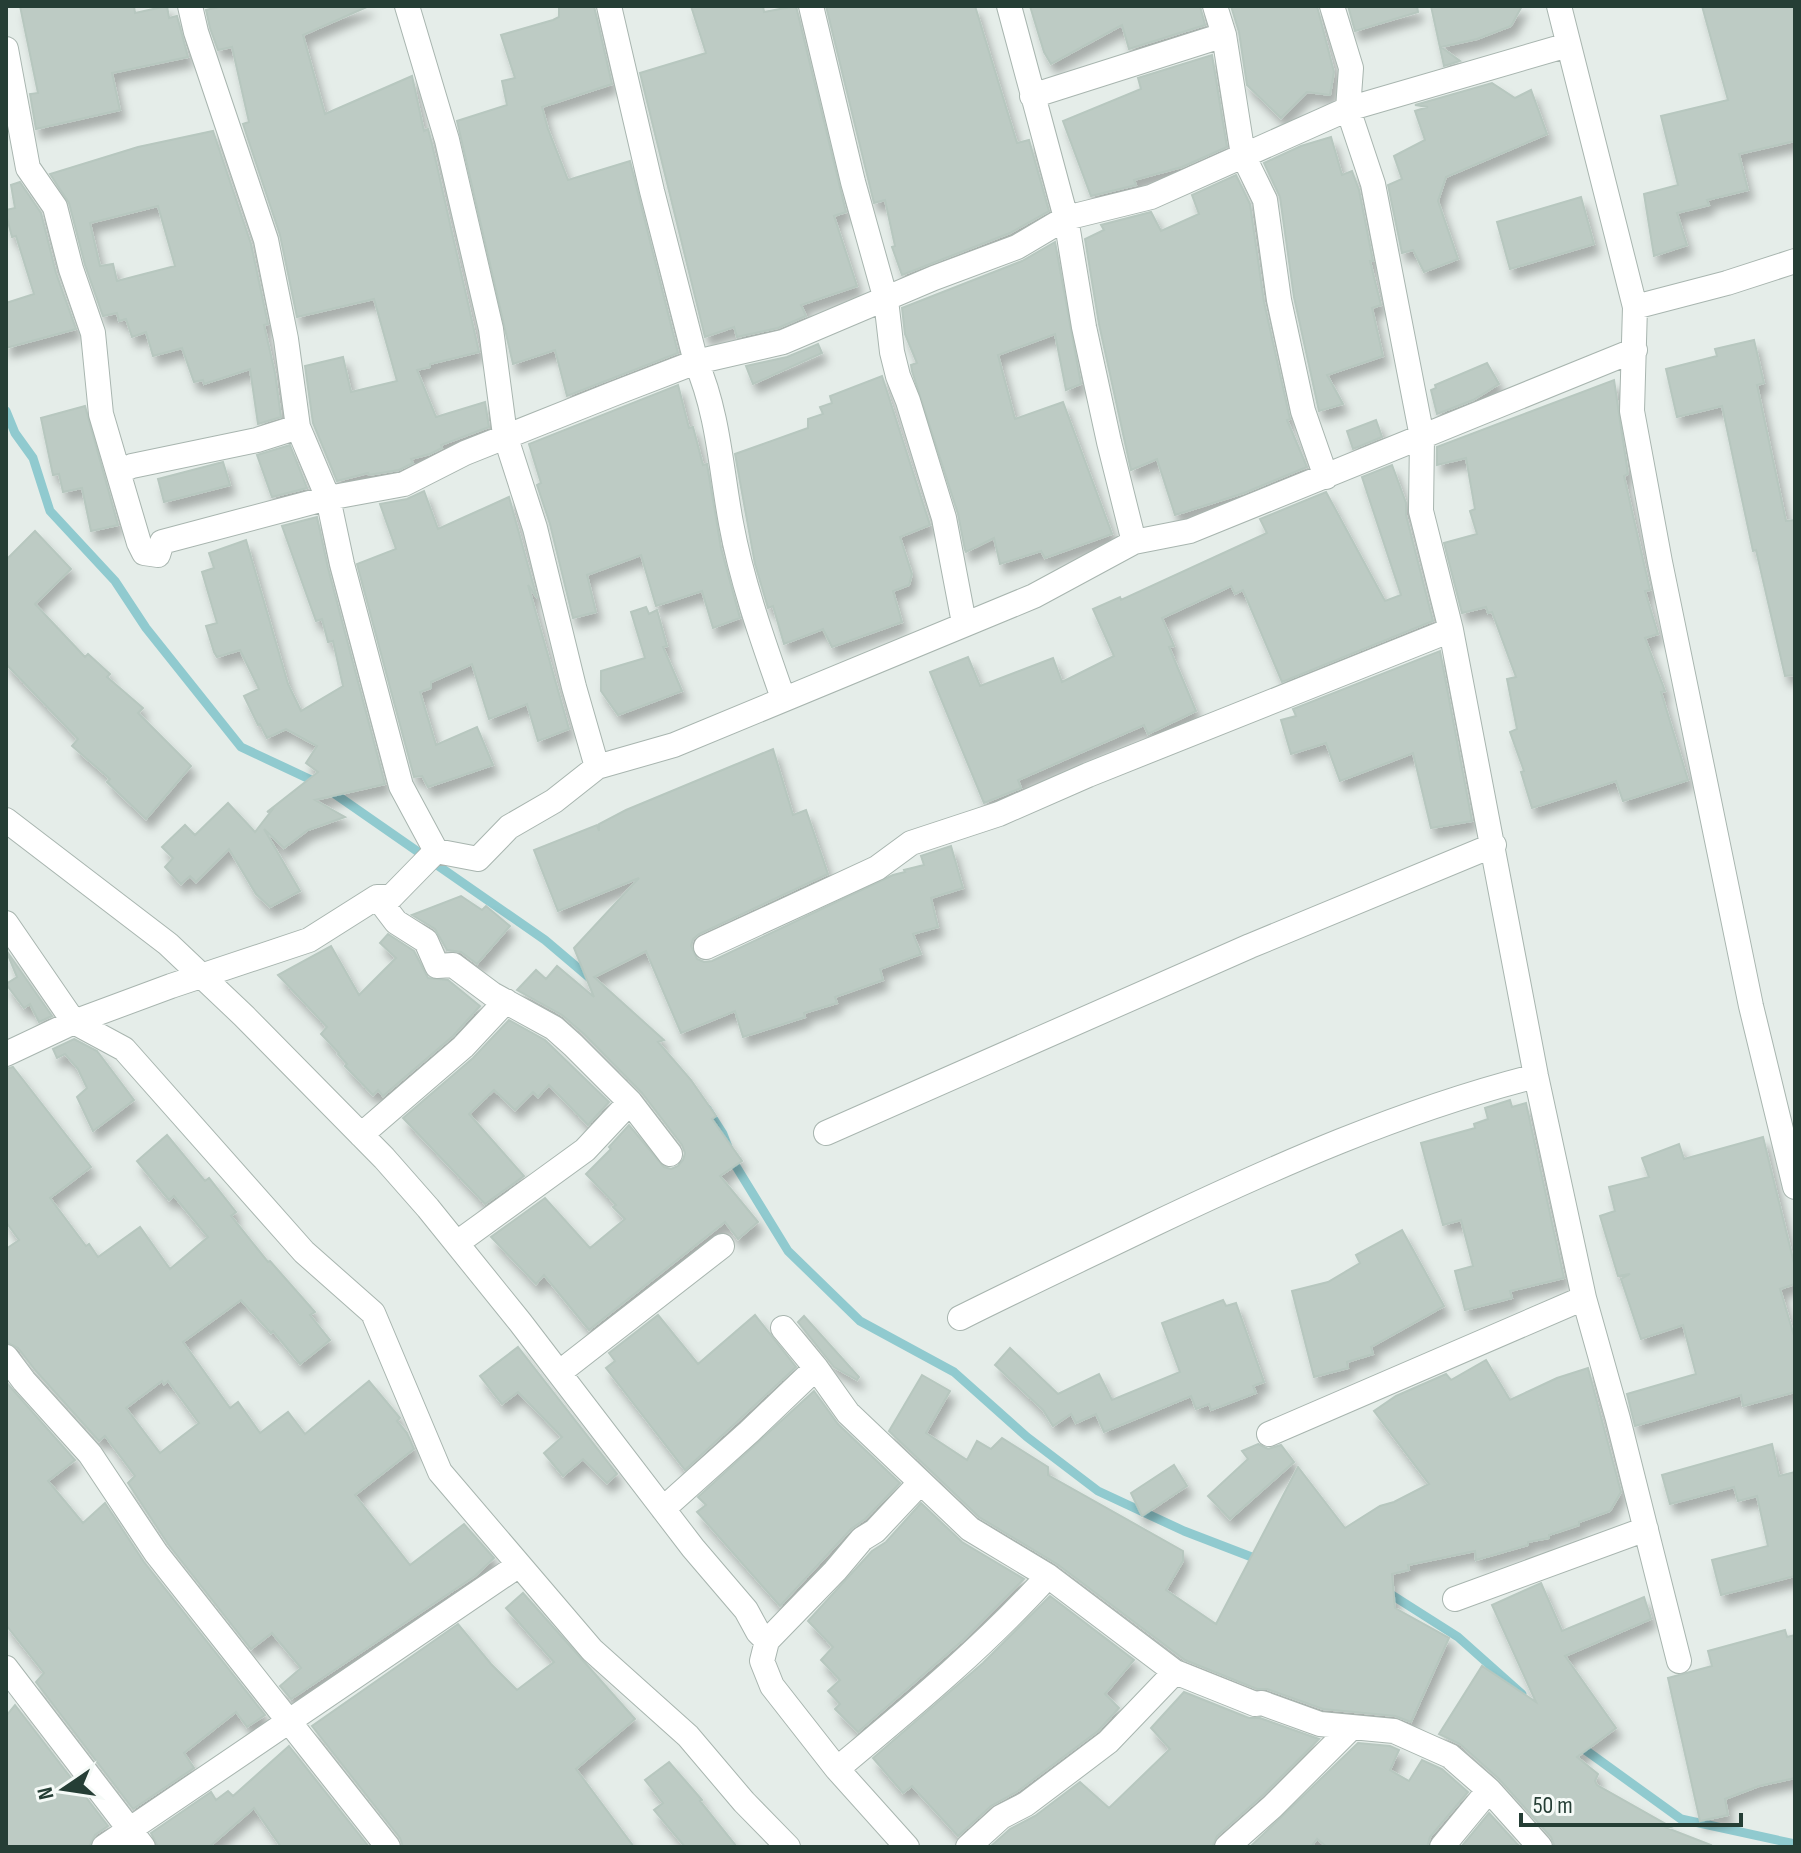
<svg xmlns="http://www.w3.org/2000/svg" width="1801" height="1853" viewBox="0 0 1801 1853" font-family="'Sofia Sans Condensed',sans-serif">
<style>
.lines{fill:none;stroke-linecap:round;stroke-linejoin:round}
.stream{stroke:#90cacf;stroke-width:9}
.building{fill:#bdcbc4;stroke:#b7c7bf;stroke-width:2;fill-rule:evenodd;filter:url(#shadow)}
.minor-casing{stroke:#a8b5af;stroke-width:26}
.minor{stroke:#fff;stroke-width:24}
</style>
<defs>
<filter id="shadow"><feDropShadow dx="5" dy="9" stdDeviation="4" flood-color="#0004"/></filter>
</defs>
<rect width="100%" height="100%" fill="#e5ede9"/>
<g class="lines">
<path class="stream" d="M6,411L15,433L33,458L50,511L115,581L146,628L241,747L322,785L545,940L591,979
M707,1109L723,1134L734,1163L788,1251L860,1321L954,1372L1027,1437L1098,1491L1184,1531L1262,1561
M1384,1590L1458,1637L1522,1694
M1577,1744L1681,1819L1795,1844"/>
</g>
<path class="building" d="M20,6H134L135,13L167,6L169,18L177,16L188,57L112,73L120,110L36,129L30,94L38,93Z
M223,6H369L303,35L325,114L412,76L424,131L428,129L432,144L479,352L430,364V367L417,370L436,417L485,402L489,427L441,445L442,448L430,454L411,459L413,463L399,470L369,475L368,473L337,481L313,423L305,366L343,357L351,392L397,381L374,299L297,317L280,235L243,124L249,122L232,47L218,50L210,28L206,10Z
M559,6H594L612,84L542,107L548,129L568,180L630,161L678,353L567,396L555,350L513,364L457,121L507,105L502,81L515,78L501,35L553,20L559,17Z
M691,6H763L764,12L796,6L846,212L834,216L857,286L801,305L806,316L778,328L737,337L734,327L705,337L640,73L706,53Z
M826,6H975L1017,143L1029,140L1049,211L1010,233L902,275L892,247L895,246L885,200L874,203Z
M1030,6H1200L1205,25L1129,49L1122,25L1051,64L1044,52Z
M1231,6H1317L1334,72L1330,95L1307,92L1281,118L1247,85L1239,32Z
M1348,6H1417L1418,12L1355,31Z
M1431,6H1522L1511,26L1477,39L1441,47L1460,61L1444,66Z
M1702,6H1795V141L1739,154L1748,190L1707,200L1709,205L1677,213L1687,245L1654,256L1644,194L1678,185L1661,116L1728,100Z
M1212,55L1227,147L1182,167L1134,180L1136,185L1091,196L1063,121L1141,89L1138,78Z
M1492,83L1515,98L1531,90L1547,134L1446,177L1438,201L1458,259L1424,272L1413,250L1402,253L1388,185L1402,179L1394,156L1425,140L1415,111L1428,107L1415,105Z
M213,131L251,244L268,324L264,325L275,373L281,417L258,424L250,369L204,384L203,380L194,382L182,348L153,356L146,332L132,337L126,319L119,321L117,313L103,316L85,265L69,203L50,174L138,147ZM158,206L175,266L117,281L113,264L100,266L90,223Z
M1331,137L1342,175L1352,171L1359,190L1373,261H1370L1381,305L1372,308L1383,356L1327,375L1343,404L1319,411L1294,297L1280,197L1264,163L1301,146Z
M1236,175L1250,204L1264,302L1290,419L1287,420L1307,467L1244,493L1175,515L1157,459L1131,470L1099,324L1085,239L1104,230L1101,225L1151,212L1161,231L1199,214L1192,195Z
M20,182L41,213L56,273L76,329L6,348V303L34,294L16,236L12,237L6,214V210L15,208L11,185Z
M1581,197L1594,244L1510,269L1497,222Z
M1055,242L1081,384L1066,390L1055,334L998,355L1015,419L1063,402L1112,534L1045,558L1041,551L1000,564L994,538L966,552L965,550L958,514L912,371L911,365L917,363L905,334L902,308L1022,261Z
M1754,340L1764,383L1757,385L1786,521L1795,520V675L1785,676L1756,550L1753,551L1722,406L1677,417L1666,369L1717,356L1715,349Z
M818,344L822,353L753,384L746,366L787,357Z
M1487,363L1499,384L1473,400L1437,414L1431,390L1436,388L1435,385Z
M882,376L930,525L900,537L912,574L909,585L893,591L902,622L832,647L823,629L784,644L773,606L768,608L755,564L735,454L808,428V419L823,414L820,407L832,403L830,396Z
M1614,380L1628,474L1624,476L1650,590L1645,591L1658,634L1645,638L1665,691L1661,692L1688,780L1623,801L1616,781L1532,808L1521,772L1524,771L1510,732L1517,729L1507,679L1516,677L1492,612L1488,613L1486,607L1462,613L1444,543L1477,534L1470,511L1475,509L1466,458L1437,465V447Z
M678,385L689,428L693,427L703,465L707,464L721,548L740,618L713,628L702,591L656,606L641,555L587,575L596,612L573,618L550,524L537,485L541,483L529,444Z
M85,406L118,525L91,531L82,488L63,492L59,474L53,475L41,418Z
M1376,420L1382,437L1353,449L1347,431Z
M290,445L307,488L272,497L257,455Z
M223,462L230,485L164,502L158,479Z
M1392,465L1406,503V515L1433,621L1282,682L1243,590L1235,594L1231,586L1162,618L1174,646L1169,647L1196,711L1148,734L1144,725L1018,780L1021,788L984,803L930,672L968,657L980,686L1053,658L1062,682L1114,656L1093,609L1120,597L1121,600L1267,533L1260,519L1326,492L1385,601L1401,595L1362,477Z
M424,491L438,529L509,497L537,598L528,585L569,729L538,741L527,704L489,719L472,664L431,682V688L420,692L436,745L477,727L493,765L428,787L422,776L414,777L357,564L396,549L380,504L407,499Z
M317,517L328,568L385,784L315,800L345,817L308,830L284,848L264,829L300,891L270,907L256,894L229,849L196,882L190,876L181,884L165,867L173,858L162,847L185,825L195,835L228,803L255,832L272,810L267,812L318,772L306,763L317,746L286,729L267,738L260,724L258,725L244,696L259,689L240,650L217,657L214,652L206,626L217,623L202,572L214,568L209,553L246,540L288,684L301,711L343,686L333,641L328,642L322,619L316,621L282,526Z
M35,531L71,569L35,604L85,657L88,654L110,674L107,677L143,708L138,713L191,766L146,819L107,782L110,779L72,746L78,739L6,664V560Z
M646,607L649,614L657,610L667,646L663,647L682,691L618,715L601,691V671L645,658L631,612Z
M1440,651L1472,821L1431,828L1413,753L1340,781L1326,743L1291,754L1281,720L1296,716L1293,709Z
M773,749L793,815L806,810L828,874L699,934L693,939L691,946L697,959L704,962L712,961L893,875L905,872L904,870L924,865L921,856L951,846L963,888L931,898L938,927L913,934L921,954L880,969L883,980L835,997L837,1003L804,1013L805,1017L743,1037L735,1011L681,1033L646,951L594,977L664,1040L658,1042L691,1080L716,1116L712,1119L742,1161L720,1176L758,1222L738,1239L725,1222L589,1330L544,1275L536,1284L491,1237L545,1198L590,1248L625,1219L613,1207L616,1205L586,1174L611,1149L609,1147L629,1125L664,1167L671,1169L678,1166L683,1160L685,1153L682,1145L642,1093L584,1034L562,1015L517,990L536,970L546,979L557,966L594,997L574,948L639,878L558,911L534,850L597,825L599,831V824L626,810Z
M461,896L482,910L486,906L510,926L477,964L461,952L447,950L435,929L412,915Z
M388,934L414,951L428,978L448,980L480,1006L453,1036L383,1096L378,1090L373,1095L345,1066L347,1064L338,1054L339,1053L321,1034L327,1027L278,975L331,946L359,995L396,958L380,943Z
M6,950L52,1016L39,1022L30,1004L24,1008L6,984L17,977Z
M509,1020L545,1040L609,1102L588,1125L549,1085L538,1097L533,1092L515,1110L494,1090L469,1114L524,1176L485,1204L403,1118L473,1058Z
M74,1039L97,1051L134,1100L93,1131L77,1097L87,1088L78,1069L65,1054L57,1058L53,1049Z
M13,1067L91,1167L50,1198L86,1246L89,1244L98,1257L140,1227L170,1269L208,1237L174,1196L169,1200L137,1161L167,1135L205,1181L209,1178L236,1212L231,1216L268,1262L270,1261L315,1312L310,1315L330,1340L300,1364L273,1331L271,1333L241,1300L183,1342L230,1408L238,1402L260,1433L288,1412L305,1434L369,1381L400,1418L397,1421L407,1433L414,1449L355,1495L410,1565L464,1524L494,1558L475,1576L291,1699L280,1686L301,1668L272,1633L251,1649L168,1544L128,1483L135,1476L105,1436L99,1441L36,1371L18,1348L6,1342V1249L19,1240L6,1222V1069ZM162,1381L164,1384L168,1381L199,1423L160,1453L126,1408Z
M1510,1100L1512,1107L1526,1103L1564,1278L1510,1291L1512,1298L1465,1310L1455,1271L1473,1266L1461,1220L1443,1225L1421,1143L1475,1128L1474,1124L1488,1119L1485,1108Z
M1763,1137L1795,1267V1284L1780,1289L1795,1339V1392L1743,1406L1741,1395L1635,1426L1627,1394L1696,1374L1683,1325L1641,1339L1621,1279L1630,1274L1618,1276L1600,1216L1615,1211L1609,1187L1649,1177L1642,1158L1679,1144L1684,1159Z
M1402,1230L1444,1306L1371,1347L1373,1354L1347,1362L1348,1368L1314,1377L1292,1291L1328,1282L1360,1263L1356,1255Z
M1223,1300L1226,1306L1236,1303L1264,1382L1253,1386L1256,1393L1211,1410L1209,1404L1196,1409L1191,1396L1104,1432L1096,1414L1076,1423L1071,1414L1053,1426L1043,1410L995,1365L1010,1348L1058,1394L1099,1374L1112,1400L1180,1372L1162,1323Z
M658,1315L698,1364L755,1315L796,1367L685,1470L606,1368L615,1361L609,1353Z
M804,1316L859,1377L857,1380L834,1367L798,1322Z
M518,1347L617,1474L607,1483L583,1459L563,1476L544,1453L562,1437L518,1392L502,1404L480,1376Z
M1486,1360L1510,1400L1557,1378L1588,1368L1621,1492L1610,1511L1579,1522V1525L1549,1535V1538L1528,1542V1545L1476,1560L1475,1551L1408,1565L1409,1570L1392,1574L1395,1608L1449,1638L1411,1722L1395,1716L1323,1709L1267,1689H1257L1185,1660L1057,1564L979,1517L889,1431L922,1375L950,1391L926,1433L967,1460L977,1441L991,1449L1002,1438L1048,1467V1475L1183,1551V1561L1166,1590L1216,1624L1298,1467L1345,1528L1380,1506L1394,1502L1429,1484L1374,1411L1396,1396L1446,1374L1451,1380Z
M6,1382L75,1460L48,1481L83,1523L105,1503L144,1562L265,1715L247,1727L236,1712L184,1753L194,1768L133,1809L36,1682L44,1673L6,1625Z
M814,1391L838,1424L900,1483L865,1519L851,1529L780,1606L697,1512L706,1505L698,1497Z
M1258,1444L1268,1449L1281,1445L1294,1462L1230,1519L1208,1496L1248,1459L1242,1451Z
M1772,1444L1779,1476L1795,1472V1576L1721,1595L1712,1560L1768,1546L1757,1496L1738,1501L1734,1487L1670,1504L1662,1475Z
M1174,1465L1187,1486L1142,1516L1131,1493Z
M921,1503L962,1542L1024,1579L962,1641L858,1732L835,1709L840,1704L828,1691L840,1680L821,1660L833,1647L808,1621L872,1551L886,1542Z
M1541,1583L1562,1631L1644,1597L1651,1619L1565,1656L1616,1728L1577,1757L1598,1774L1595,1781L1597,1785L1671,1827L1667,1828L1711,1845L1710,1847H1555L1551,1837L1499,1779L1460,1744L1439,1734L1482,1666L1536,1702L1492,1605Z
M523,1593L635,1719L576,1769L634,1847H403L400,1838L312,1726L458,1624L491,1664L517,1690L554,1662L506,1608Z
M1050,1596L1134,1660L1105,1694L1119,1708L1098,1731L1018,1791L991,1806L958,1836L912,1786L903,1793L873,1758L983,1663Z
M1785,1630L1787,1637L1795,1635V1778L1759,1786L1725,1799L1728,1815L1700,1821L1668,1678L1712,1666L1708,1651Z
M1184,1692L1249,1718H1260L1319,1739L1262,1796L1217,1836L1212,1847H990L1010,1829L1035,1816L1080,1782L1109,1808L1170,1749L1151,1728Z
M15,1705L108,1826L95,1835L89,1847H6V1716Z
M1358,1743L1390,1746L1399,1750L1390,1770L1409,1781L1422,1760L1442,1769L1468,1792L1430,1837L1427,1847H1327L1317,1839L1311,1847H1250Z
M289,1746L369,1847H281L254,1808L209,1847H158L151,1833L211,1792L216,1800L228,1791L233,1796Z
M669,1762L702,1800L700,1801L737,1847H685L654,1810L663,1803L645,1780Z
M1489,1813L1520,1847H1461Z"/>
<g class="lines">
<g class="minor-casing">
<path id="minor" d="M190,6L196,32L266,240L286,339L298,427L328,498L342,564L401,786L436,851
M407,6L447,140L491,329L505,435L535,528L574,687L597,767
M609,6L652,191L696,362C718,412 721,469 731,523C742,583 763,641 783,698
M811,6L853,182L886,300L892,352L898,376L908,401L944,518L964,623
M1009,6L1066,218L1084,327L1109,442L1134,542
M1215,6L1224,35L1243,155L1265,200L1279,300L1303,411L1326,477
M1332,6L1351,68L1348,109L1373,184L1422,437L1421,511L1451,630L1536,1076L1584,1298L1618,1419L1679,1661
M1559,6L1635,307L1632,411L1660,562L1751,1006L1795,1187
M6,49L28,168L55,207L71,269L93,333L101,414L139,543L144,553L158,555L162,542L328,498L404,484L465,453L613,394L696,362L783,342L934,278L1017,247L1066,218L1151,197L1348,109L1568,45
M1032,96L1224,35
M1635,307L1727,283L1795,261
M118,472L132,466L257,440L298,427
M6,820L168,944L244,1016L384,1158L428,1208L520,1322L693,1548L746,1610L758,1632L767,1641L762,1661L772,1686L837,1769L907,1847
M377,897L396,922L426,941L437,966L453,965L492,994L554,1028L573,1045L630,1102L670,1154
M6,923L74,1022L124,1049L304,1252L373,1313L440,1472L592,1650L688,1736L744,1802L788,1847
M706,947L877,868L911,843L999,814L1088,775L1451,630
M6,1054L74,1022L171,986L309,940L377,897H391L436,851L478,859L509,827L554,801L597,767L674,745L1034,596L1134,542L1190,531L1635,350
M826,1133L1250,946L1494,845
M361,1135L463,1047L506,1001
M457,1243L585,1150L630,1102
M960,1318C1024,1286 1088,1256 1152,1225C1276,1166 1402,1110 1536,1076
M783,1328L816,1368L848,1413L970,1529L1048,1576L1175,1672L1255,1704L1262,1703L1320,1724L1394,1731L1450,1756L1489,1790L1540,1847
M6,1357L24,1381L90,1454L156,1553L388,1847
M560,1372L722,1246
M1269,1434L1584,1298
M663,1509L749,1432L816,1368
M1455,1599L1646,1529
M767,1641L835,1571L862,1539L875,1531L920,1483
M6,1668L143,1847
M837,1769C910,1708 984,1647 1048,1576
M104,1847L519,1565
M968,1847L1001,1817L1026,1804L1108,1742L1175,1672
M1227,1847L1272,1807L1352,1727
M1442,1847L1489,1790"/>
</g>
<use href="#minor" class="minor"/>
</g>
<rect width="1801" height="1853" fill="none" stroke="#253e35" stroke-width="16"/>
<g transform="translate(64 1789) rotate(257)" stroke="#f5faf7" stroke-width="6" paint-order="stroke">
<path d="M0-6L14 30L0 20L-14 30Z" fill="#253e35"/>
<text y="-12" font-size="22" font-weight="bold" text-anchor="middle" fill="#253e35">N</text>
</g>
<path d="M1521 1813v12h220v-12" fill="none" stroke="#253e35" stroke-width="4"/>
<text x="1533" y="1813" font-size="24" fill="#253e35" stroke="#f5faf7" stroke-width="6" paint-order="stroke">50 m</text>
</svg>
